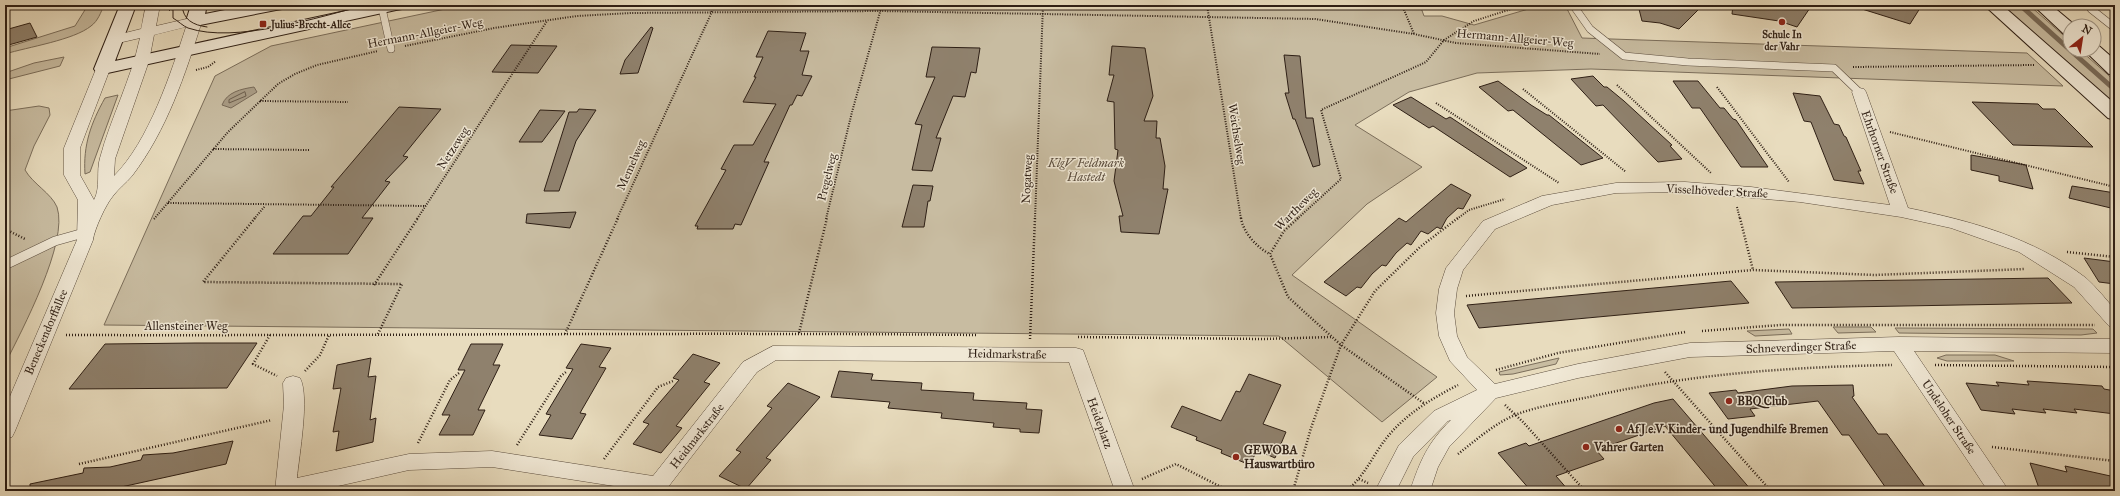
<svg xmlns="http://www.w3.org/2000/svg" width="2120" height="496" viewBox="0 0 2120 496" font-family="'IM FELL Great Primer',serif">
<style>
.green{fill:#c8bca1;stroke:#7b6e5b}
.water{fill:#a99c85;stroke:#786a58}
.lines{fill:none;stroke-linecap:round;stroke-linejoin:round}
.shore{stroke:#6c5e4d;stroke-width:1}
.stream{stroke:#786a58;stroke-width:5}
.building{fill:#8f816d;stroke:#2e1f15}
.service-far1-casing{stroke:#5c4e3f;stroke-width:8}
.service-casing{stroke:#5c4e3f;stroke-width:10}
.minor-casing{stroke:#5c4e3f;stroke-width:1}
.secondary-casing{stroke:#2e1f15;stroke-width:2}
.path-far1{stroke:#2e1f15;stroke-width:2;stroke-dasharray:1 1.5;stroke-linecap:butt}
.path{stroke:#2e1f15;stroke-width:2.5;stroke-dasharray:1 2;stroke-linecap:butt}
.service-far1{stroke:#f0e8d5;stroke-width:7}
.service{stroke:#f0e8d5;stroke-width:9}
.minor{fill:#f0e8d5;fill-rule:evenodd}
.secondary{fill:#f0e8d5;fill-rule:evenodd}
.tram{stroke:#2e1f15;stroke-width:1}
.poi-dot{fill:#8f2418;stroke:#f0e8d5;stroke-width:1.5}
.labels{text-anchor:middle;stroke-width:3;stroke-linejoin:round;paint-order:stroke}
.far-poi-label{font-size:10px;font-weight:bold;fill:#2e1f15;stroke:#f0e8d5;text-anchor:start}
.street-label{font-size:12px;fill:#2e1f15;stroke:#f0e8d5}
.park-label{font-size:12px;font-style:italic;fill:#5c4e3f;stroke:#f0e8d5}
.poi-label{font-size:12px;font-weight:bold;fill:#2e1f15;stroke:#f0e8d5;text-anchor:start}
</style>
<rect width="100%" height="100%" fill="#e8dcbe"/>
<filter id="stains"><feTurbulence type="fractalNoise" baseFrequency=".005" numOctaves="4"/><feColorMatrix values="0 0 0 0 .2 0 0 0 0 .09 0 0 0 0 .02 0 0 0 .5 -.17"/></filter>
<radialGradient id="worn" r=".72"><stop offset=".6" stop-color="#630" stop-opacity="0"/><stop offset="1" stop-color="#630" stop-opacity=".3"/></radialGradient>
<path class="green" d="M88,5H104C101,12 98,21 91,26C74,40 28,47 5,54V48L75,26Z
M464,5H1420L1424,16H1442L1474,25L1542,5H1565L1582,38L2027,53L2063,86L1591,69L1477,73L1409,92L1355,125L1422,167L1367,204L1292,275L1437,377L1382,422L1279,336L104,325L215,76L271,46Z
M2000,5H2029L2070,41V50H2080L2115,81V106Z
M64,57L60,66L5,80V73L34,63Z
M118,95L90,172L85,174C83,145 91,123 105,98Z
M39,106L49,108L50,115L34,146L25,170C33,184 51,193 57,207C69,242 22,330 5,364V111Z
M1833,327H1871L1876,332L1838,333Z
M1895,328L2093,329L2097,333L2081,335L1899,333Z
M1789,329L1792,334L1755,336L1747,331Z
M1946,355H1995L2014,361H1947L1937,358Z
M1559,358L1556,364L1513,374L1500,375L1499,372Z"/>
<path class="water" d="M254,87L257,92L231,108L222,105C227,92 241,89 254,87Z"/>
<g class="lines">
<path class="shore" d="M245,92L246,96L229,103V100Z"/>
<path class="stream" d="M2020,5L2070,50
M2070,50L2115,90"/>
</g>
<path class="building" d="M1638,5H1666L1674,8L1677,5H1703L1679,29L1660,23L1642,21Z
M1733,5H1812L1797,27L1779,21L1732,14Z
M1863,5H1922L1910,24L1862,9Z
M30,23L37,37L5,46V30Z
M651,27L653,28L638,73L620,74L625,60Z
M768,31L806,33L800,51H809L802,75L812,76L802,96L797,95L792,105H790L764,162H769L741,225L735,224L733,229H697L698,226H695L726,170L721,169L734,145H753L776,104L743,102L756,77H754L763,57H756Z
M511,45L557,46L538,73L492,72Z
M1112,46L1145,48L1153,96L1144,121H1157L1156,138H1160L1165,166L1163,189H1168L1159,234L1121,232L1119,216H1123L1114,181L1118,150L1115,149L1114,102L1107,101L1114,75H1109Z
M932,47L980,48L976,73L971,72L965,97L953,96L936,138H941L932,171L912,170L922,125L915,124L935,77H926Z
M1284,55L1300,56L1306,118H1313L1320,165L1313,167L1295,119H1293L1285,93H1289Z
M1593,76L1604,87H1607L1624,101L1672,145L1670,146L1682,159L1658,162L1603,105L1596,106L1571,79Z
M1498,81L1531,105L1547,115H1549L1603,158L1581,165L1513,110L1508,111L1479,87Z
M1673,81H1698L1720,108H1724L1733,119L1736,120L1768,167H1741L1700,108H1692Z
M1793,93L1820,96L1834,124L1839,125L1844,136L1846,137L1861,171H1858L1864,184L1834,180L1811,122L1804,121Z
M1411,97L1446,119L1450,117L1527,168L1510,177L1433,126L1429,128L1393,105Z
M1972,102L2038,104L2043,109H2055L2093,147L2013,145Z
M399,107L441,109L403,156L408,157L385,181L390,182L362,218H373L348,254H273L303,216H311L334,187H331Z
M579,109L596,110L576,141L559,191H544L569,112H577Z
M540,110L565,111L542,142H519Z
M1971,155L2026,165L2033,189L1999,181V176L1971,170Z
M1451,184L1471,195L1463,209L1458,208L1447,218L1441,229L1437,227L1428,234L1421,231L1411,245L1407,243L1396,253L1386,266L1382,265L1372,274L1361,288L1357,287L1346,296L1324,282L1399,218L1406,222Z
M913,185L933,186L930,201H928L924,227H902Z
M2072,186L2115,193V209L2069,198Z
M576,212L570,228L526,223L527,214Z
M2084,258L2115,262V284L2099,282Z
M2048,278L2072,303L1792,308L1775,282Z
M1731,281L1749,303L1479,328L1467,305Z
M195,343H257L227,388L69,389L105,344Z
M471,344H503L493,365H500L478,410H485L473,435H439L450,415H442L465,370H458Z
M581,344L611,348L599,367L606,368L580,413L586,414L572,439L539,435L551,415L546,414L573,369L566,368Z
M693,354L720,363L704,382L710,384L676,426L682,428L661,453L633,444L649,424L643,422L679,380L673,378Z
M371,358L368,377L376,376L370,420L376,418L373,442L336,451L339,431L333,432L341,388L333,389L337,365Z
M839,371L873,374L871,380L922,383L921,390L974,393L973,400L1027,403L1026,409L1042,410L1039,433L1020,432V429L993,427L994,423L941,418L942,413L888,408L890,402L831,397Z
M1249,374L1281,385L1263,424L1286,432L1275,458L1257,450L1250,465L1221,453L1222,450L1196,440L1197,437L1171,427L1182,406L1221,421L1236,391L1240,392Z
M2027,381L2102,386L2104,389L2115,391V414L2074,409L2077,413L2043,409L2046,413L2012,409L2015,414L1981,410L1966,383L1999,386L1996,382L2029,385Z
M788,383L820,397L766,458L771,460L746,489L719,476L741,452L736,450L772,408L767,406Z
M1853,385L1854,396L1852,397L1878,434H1887L1928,491H1888L1849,435H1842L1818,401L1750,409L1755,416L1728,419L1709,393L1736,390L1738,393L1792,386Z
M1673,399L1752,491H1719L1665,426L1596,450L1604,459L1556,476L1569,491H1531L1498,453L1526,443L1529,446L1654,403Z
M233,441L226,464L103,491H30V484L83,473L84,468L110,467L141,460L143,455L173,453Z
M2030,463L2067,472L2065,466L2115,477V491H2040Z"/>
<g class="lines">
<g class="service-far1-casing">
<path id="service-far1" d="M1573,5L1590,29L1624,56L1688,62L1834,68L1859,92
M2090,5L2091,9L2115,28
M382,8L391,49"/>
</g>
<g class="service-casing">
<path id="service" d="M5,265L55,241L87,232"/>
</g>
<g class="minor-casing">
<path id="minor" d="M146,5H160L156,26L195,17L202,21C185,75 167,130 132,176C126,183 118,189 113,196C106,204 94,230 93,240L15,431L12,437L5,439V408L77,240L78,200L64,175V148L96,69L98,66H108L110,69L80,148V175L94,200C101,187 96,171 100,158C111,117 131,80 140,38L114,44L107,40L109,37L141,29ZM186,27C171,73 149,141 114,176L115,159L149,61L154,35Z
M1859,88L1864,89L1866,92L1908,208C1971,221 2034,238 2086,278C2096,287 2106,299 2115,310V327L2109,326L2074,287L2019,252L1951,228L1901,217L1800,202L1685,192L1616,193L1552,205L1495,229L1463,270L1457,289L1454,313L1457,336L1467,357L1495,384L1578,364L1690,343L1899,337L2115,339V353L1914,351L2009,491H1988L1894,351L1690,357L1578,378L1496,398L1449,447L1438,467L1430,491H1410C1420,461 1428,442 1451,420L1448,421L1413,457L1396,491H1375L1399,445L1434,411L1477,390L1450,361L1439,336L1436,313L1439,289L1446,268L1483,221L1542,196L1616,183L1685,182L1751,187L1890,205L1852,92L1854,89Z
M773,346L1076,348L1083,350L1135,491H1115L1069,362L776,360L757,372L665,491H646L492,467L409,470L316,491H275L284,405L283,383L286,378L293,376L300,378C310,396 299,456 297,478L409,454L492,451L653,476L743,362Z"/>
</g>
<g class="secondary-casing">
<path id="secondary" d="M120,5H136L115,61L373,5H404L402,9L396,10L103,74L97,73L94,69Z
M191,5H207L205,14L250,5H284L282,9L276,10L195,26L189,25L186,21Z
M1984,5H2002L2115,104V120L2108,118Z
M2033,5H2051L2076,26H2070V35L2064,34Z
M2094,45L2099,46L2115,60V75L2109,74L2084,50H2094Z"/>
</g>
<path class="path-far1" d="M1207,5L1241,219
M1402,5L1414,34
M169,10L180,8
M405,46L494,28L577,16L631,13L880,11L1315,19L1414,34L1456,43L1600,54
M1853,67L2034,65
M196,70L208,67L216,61
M1617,85L1711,173
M1717,87L1789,182
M1523,89L1626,172
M260,101L348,102
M1436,103L1559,183
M1890,132L2115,187
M213,149L309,150
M168,203L426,206
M1737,207L1740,219
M154,219L228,132L278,84L295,74L317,65L378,51
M254,219L265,206
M417,219L547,21
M617,219L715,5
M826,219L852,112L882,5
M1035,219L1043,5
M1297,219L1341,179L1321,110L1426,62L1444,40L1474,21L1524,5
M1457,219L1469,210L1505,199"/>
<path class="path" d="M255,218L203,282L402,284L377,336
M1241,218C1243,232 1257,248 1270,254
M1298,218L1284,231L1270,254L1288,297L1341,345L1425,404
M1740,218L1753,270
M5,229L25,239
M2067,252L2115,257
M374,285L418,218
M1466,296L1753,270L1875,275L2025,269
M1702,331L1780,325H2095
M799,333L827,218
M565,334L618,218
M66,335C370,336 673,332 977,335
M270,335L253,364L277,376
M1078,337L1263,339L1331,337
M1030,339L1035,218
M1935,365L2115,367
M1496,370L1558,353L1685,332
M305,371L320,355L329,335
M1665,372L1771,491
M1505,405L1523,422L1585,491
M418,443L450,380L459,373
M517,445L561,376L566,372
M1992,447L2115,461
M1458,454C1476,440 1494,424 1515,415C1538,406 1565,402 1589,397C1689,374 1790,367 1892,365
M604,459L658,387L673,381
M79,464L272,420
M1142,479L1176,464L1229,491
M1359,479L1368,483
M1293,491L1311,428L1341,345L1375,291L1420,247L1458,218
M1346,491C1364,477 1372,457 1385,440C1404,415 1431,399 1458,385"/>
<use href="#service-far1" class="service-far1"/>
<use href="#service" class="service"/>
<use href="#minor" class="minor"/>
<use href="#secondary" class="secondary"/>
<path class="tram" d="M173,5V18C178,21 183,26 188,28C235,44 319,17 366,5
M182,5C183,20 193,25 207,27"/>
</g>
<g class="poi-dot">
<circle cx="1782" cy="22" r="4"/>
<rect x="259" y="20" width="8" height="8" rx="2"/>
<circle cx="1729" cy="401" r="4"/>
<circle cx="1619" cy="429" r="4"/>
<circle cx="1586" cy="447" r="4"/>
<circle cx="1236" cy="457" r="4"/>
</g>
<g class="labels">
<g class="far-poi-label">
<text x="271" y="28">Julius-Brecht-Allee</text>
<text x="1782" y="38" text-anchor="middle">Schule In<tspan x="1782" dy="12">der Vahr</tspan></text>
</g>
<g class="street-label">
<text transform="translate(425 33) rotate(-11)" y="4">Hermann-Allgeier-Weg</text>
<text transform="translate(1515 38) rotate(5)" y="4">Hermann-Allgeier-Weg</text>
<text transform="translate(1237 134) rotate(81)" y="4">Weichselweg</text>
<text transform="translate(453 148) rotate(-57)" y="4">Netzeweg</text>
<text transform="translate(1880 152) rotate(70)" y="4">Ehrhorner Straße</text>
<text transform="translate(631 165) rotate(-66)" y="4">Memelweg</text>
<text transform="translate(827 177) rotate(-76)" y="4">Pregelweg</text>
<text transform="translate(1027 179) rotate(-87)" y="4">Nogatweg</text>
<text transform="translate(1717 191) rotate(3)" y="4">Visselhöveder Straße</text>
<text transform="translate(1296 209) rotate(-45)" y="4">Wartheweg</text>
<text x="186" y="330">Allensteiner Weg</text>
<text transform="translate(46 332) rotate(-67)" y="4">Beneckendorffallee</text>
<text transform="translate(1801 347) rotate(-2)" y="4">Schneverdinger Straße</text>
<text transform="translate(1007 354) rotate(1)" y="4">Heidmarkstraße</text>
<text transform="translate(1949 417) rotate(56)" y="4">Undeloher Straße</text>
<text transform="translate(1100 423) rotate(70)" y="4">Heideplatz</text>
<text transform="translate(697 436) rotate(-52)" y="4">Heidmarkstraße</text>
</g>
<g class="park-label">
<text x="1086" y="167">KlgV Feldmark<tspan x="1086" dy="14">Hastedt</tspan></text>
</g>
<g class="poi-label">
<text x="1737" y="405">BBQ Club</text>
<text x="1627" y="433">AfJ e.V. Kinder- und Jugendhilfe Bremen</text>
<text x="1594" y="451">Vahrer Garten</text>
<text x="1244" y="454">GEWOBA<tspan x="1244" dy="14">Hauswartbüro</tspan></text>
</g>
</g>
<rect width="2120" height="496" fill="none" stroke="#e8dcbe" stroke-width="20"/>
<rect x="6" y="6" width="2108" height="484" fill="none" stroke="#2e1f15" stroke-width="2"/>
<rect x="10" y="10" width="2100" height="476" fill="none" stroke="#2e1f15"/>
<g transform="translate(2082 38) rotate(30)"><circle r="19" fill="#f0e8d5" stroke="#a29888"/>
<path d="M0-3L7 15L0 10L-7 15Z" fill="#8f2418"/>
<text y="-6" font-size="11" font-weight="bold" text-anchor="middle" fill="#2e1f15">N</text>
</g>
<rect width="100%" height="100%" filter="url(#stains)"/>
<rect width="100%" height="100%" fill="url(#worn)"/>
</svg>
